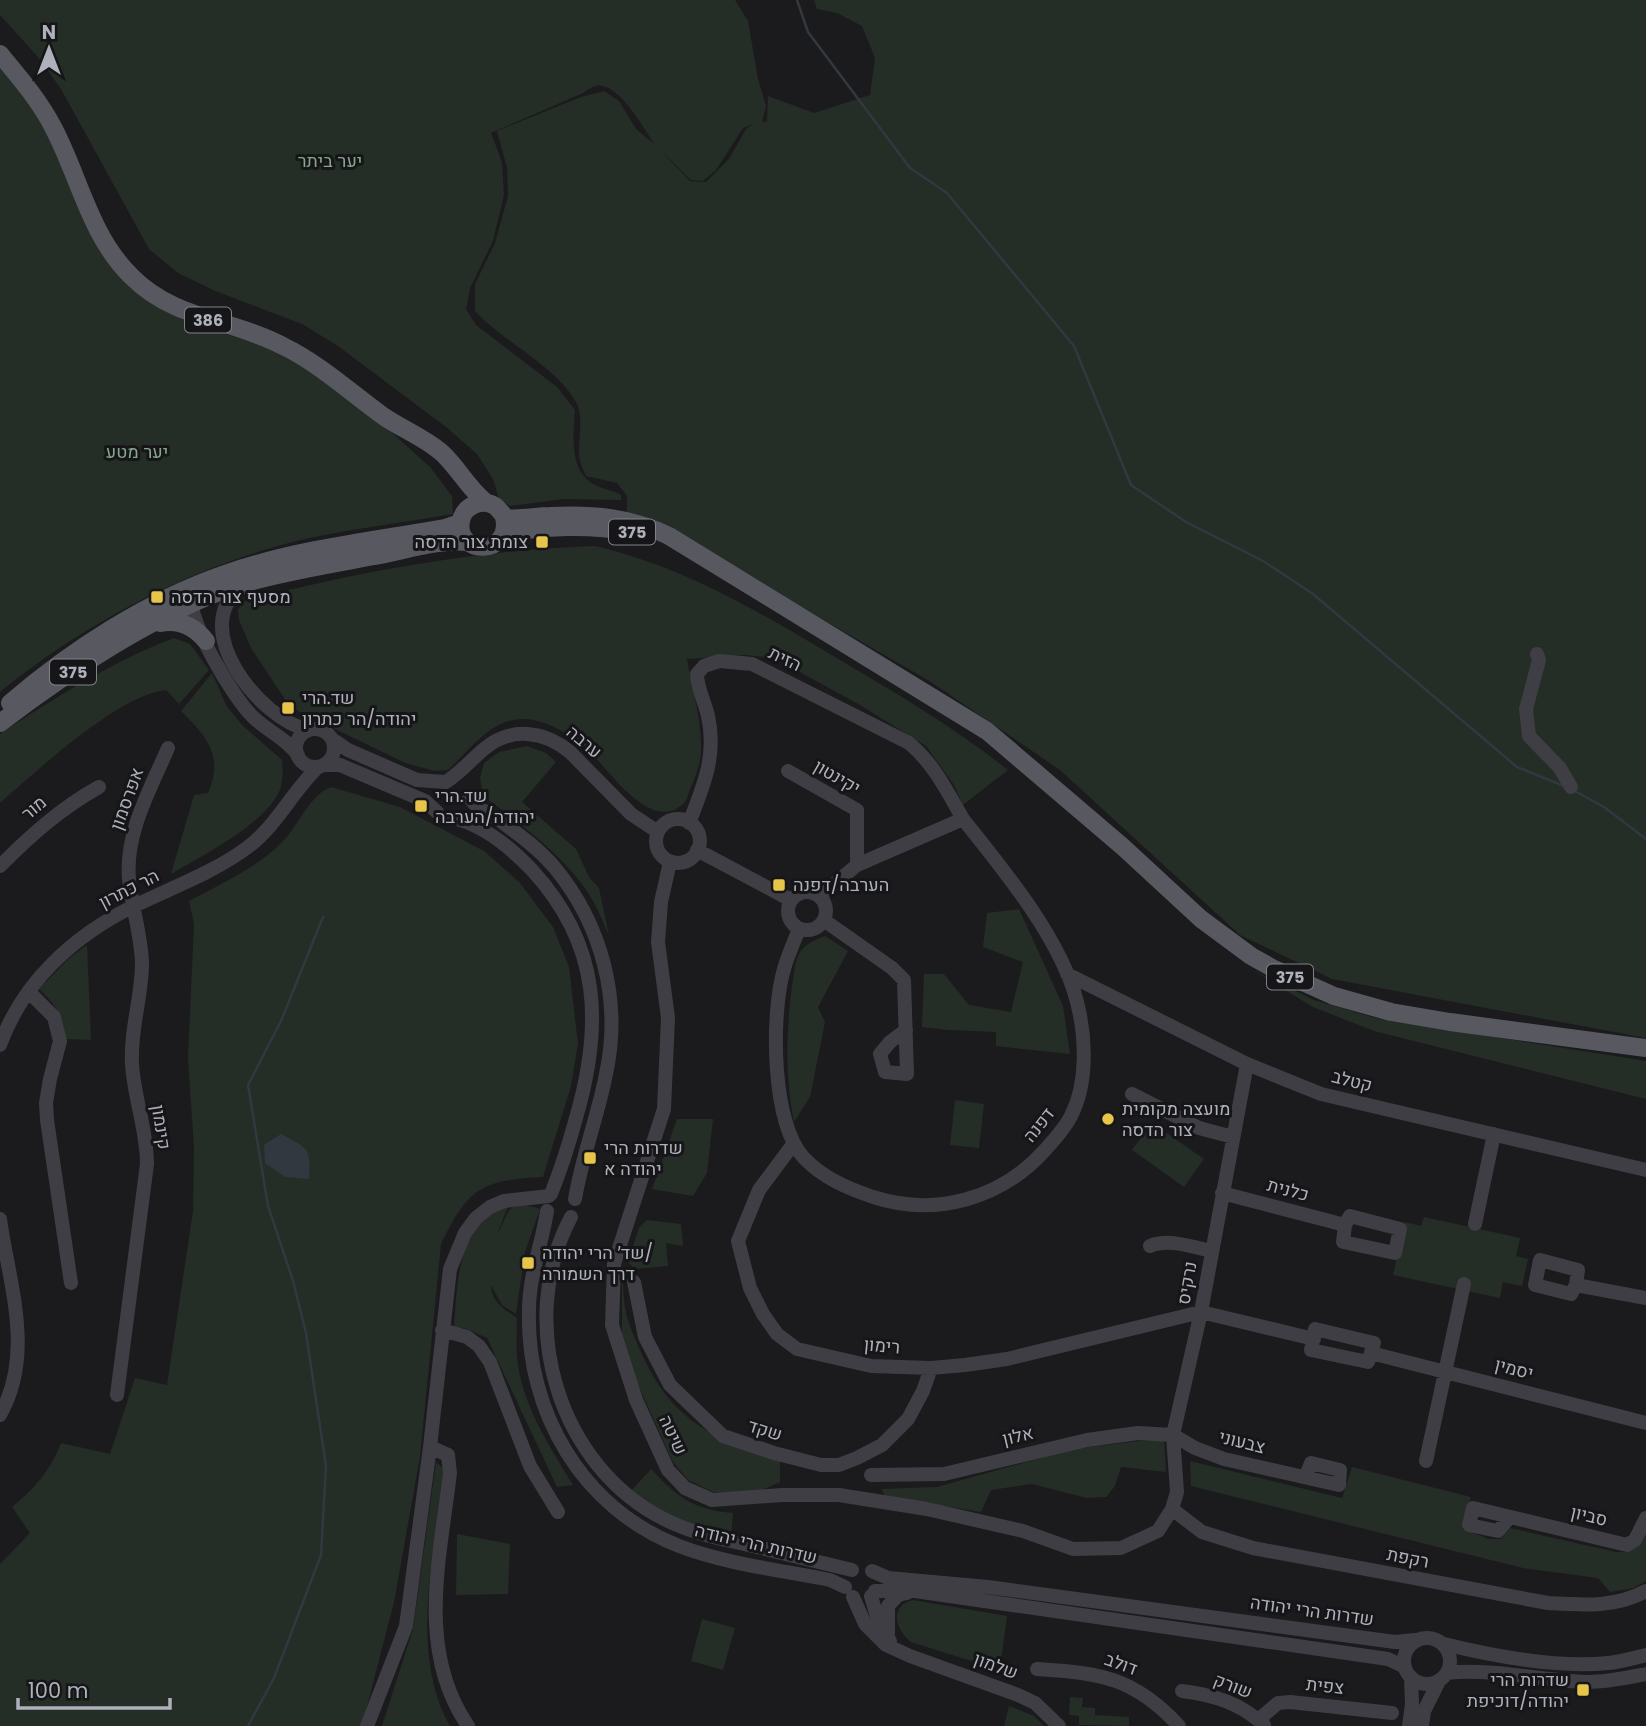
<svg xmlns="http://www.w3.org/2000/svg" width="1646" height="1726" viewBox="0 0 1646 1726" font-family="Poppins,Heebo,sans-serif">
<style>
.green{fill:#252d27;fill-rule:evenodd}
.water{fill:#313840}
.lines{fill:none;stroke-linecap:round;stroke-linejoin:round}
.stream{stroke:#313840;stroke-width:2.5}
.minor{stroke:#3e3e44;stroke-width:14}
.major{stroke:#585960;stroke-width:18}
.poi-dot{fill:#e6c54a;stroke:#161618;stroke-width:2.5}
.labels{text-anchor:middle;stroke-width:6;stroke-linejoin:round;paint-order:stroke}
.shield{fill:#161618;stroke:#80828a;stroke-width:2}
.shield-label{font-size:16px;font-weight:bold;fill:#aeb1bb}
.park-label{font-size:18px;fill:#87a58d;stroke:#161618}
.poi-label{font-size:18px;fill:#aeb1bb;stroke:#161618;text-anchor:start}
.street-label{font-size:18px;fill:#aeb1bb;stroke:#161618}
</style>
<rect width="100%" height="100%" fill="#1b1b1d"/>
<path class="green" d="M0,0H735L748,21L758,79L766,106L762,122L767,121L768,96L814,113L870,95L875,58L862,26L837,13L817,9L814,0H1646V1038L1332,979L1240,935L1060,770L931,682L708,553L627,516V496L617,483L586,476C583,470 580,463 579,456C578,440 584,416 576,402C554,364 504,343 475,311V284L495,243L508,196L507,168L497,131L581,97L604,91L619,101L636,129L654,144C645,129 621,89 603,86C595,84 589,89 583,93L491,133L502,162L504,195L493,241L470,288L466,309L476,325L557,387L575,410C573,437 569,471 595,485C603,490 612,489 621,495V500L564,499L510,506L499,499L493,479L477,454L446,427L338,346L302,324L213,290L178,273L149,249L61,89L38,57L0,15ZM753,124L746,129L729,159L706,182L690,181L656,146L691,180L703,181L716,170L743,128Z
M0,62L35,105L80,207L160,308L195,326L261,344L313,372L380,422L430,467L452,496L453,514C396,524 337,530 281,545C180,573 81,626 0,692Z
M595,546C683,566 763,614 840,660C898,694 955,728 1008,770L963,805L954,785L926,746L860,705L774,658L746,655L687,659C692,689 705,730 700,760C698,772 692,784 688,795C686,802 684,804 679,807C649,829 609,771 591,753C575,737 548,720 525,719C491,718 471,749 448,770L435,771L405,763L290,707L251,648L239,620L238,609L245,601C359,571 477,550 595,546Z
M174,638L190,644L209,670L179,704L166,690C118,695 38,770 0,803V734C53,699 115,660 174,638Z
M212,673L226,705L242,725L282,760C283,771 283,783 279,792C263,825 202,856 171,874L194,795L208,793C224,756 207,737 181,711Z
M527,746L546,753L556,762L522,802L576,849L589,877L599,888L609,936C604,924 599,912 593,901C572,862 518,821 483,796L480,778L484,763L499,752Z
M331,787L400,807L484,851L520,883L553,927L569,967L578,1044L571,1086L543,1177C481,1180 468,1188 441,1244L420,1457L394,1602L362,1726H0V1564L30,1533L12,1507C34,1489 51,1470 61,1443L110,1454L135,1378L167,1385L193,1211L194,1148L188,1059L194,924L189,901C222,883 259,867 285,839C300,822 310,795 331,787Z
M1019,909L1063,1006L1070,1054L996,1046V1032L948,1030L922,1027L924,974H944L969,1005L1011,1012L1023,962L983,947L987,913Z
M825,936L848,951L818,1007L825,1022L810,1097L794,1122C785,1076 786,1032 792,986C794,976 794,963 799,954C804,944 815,940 825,936Z
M87,945L91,1040L65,1039C62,1014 57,1006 39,989L68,959Z
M1254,971L1314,1000L1379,1019L1646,1061V1099L1374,1031L1313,1007Z
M955,1100L984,1104L979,1148L950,1145Z
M677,1119H713L707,1173L693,1196L652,1189Z
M1152,1123L1204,1159L1184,1187L1132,1150Z
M512,1203L506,1211L497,1235C511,1209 506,1198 540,1209L525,1252L516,1314L502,1305L491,1285C491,1302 504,1309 517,1318C517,1331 516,1344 517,1356C521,1404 549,1445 573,1485L557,1487L487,1338L464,1328H454C457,1291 456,1243 488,1216C495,1210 505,1207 512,1203Z
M1424,1217L1520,1238L1516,1256L1528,1259L1522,1286L1503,1282L1500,1298L1393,1275L1405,1222L1421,1226Z
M647,1220L681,1224L683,1246L666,1243L668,1266L634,1269L628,1261L639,1228Z
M622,1266C623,1280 623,1294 625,1308C628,1324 635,1339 642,1354C670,1419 715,1441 780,1461V1482L758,1492H713L688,1480L673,1462L629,1365L622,1340Z
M1164,1438L1166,1472L1121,1467L1115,1486L1106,1497L1087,1498L1032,1484L991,1490L981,1512L885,1497L882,1489L937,1487L1073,1449Z
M1190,1461L1342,1498L1352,1467L1471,1497L1462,1529L1489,1539H1501L1510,1528L1616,1552H1626L1646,1531V1581L1634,1588L1610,1592L1598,1578L1523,1568L1191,1486Z
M436,1462L443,1468L444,1476C434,1555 409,1653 450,1726H382L413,1629Z
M651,1469C677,1497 694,1510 733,1513L731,1537L665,1514L630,1492Z
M457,1534L510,1544L508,1594L456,1595Z
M913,1600L1007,1616L1000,1670L911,1642C896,1630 888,1606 913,1600Z
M702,1619L735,1628L723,1670L691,1661Z
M1070,1697L1083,1698L1082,1707L1095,1708V1715L1129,1717V1726L1079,1725V1716L1069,1715Z
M1009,1706L1034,1716L1044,1726H1004Z"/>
<path class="water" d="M281,1134C308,1149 311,1146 309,1179L285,1177L265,1163L264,1145Z"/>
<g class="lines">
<path class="stream" d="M797,0L808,32L910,168L947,193L1074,346L1131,485L1186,522L1263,561L1313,594L1517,767L1564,786
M1573,790L1604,807L1646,839
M248,1726L274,1678L321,1555L326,1466L306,1333L293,1281L268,1206L248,1085L281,1021L323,917"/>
<path class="minor" d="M242,587C186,627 260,720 309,730
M191,594C187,620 233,698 253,717C267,731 286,738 298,755
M1537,654L1539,660L1526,709L1529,736L1560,768L1571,787
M296 748a19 19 0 1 1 38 0a19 19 0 1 1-38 0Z
M332,739L348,750L417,780L445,782
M324,765H340L425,801L437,812
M788,771L857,810V865
M446,782C461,772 471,760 484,749C511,726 544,731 570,752L631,814L658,832
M469,797C477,809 490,814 502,822C521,836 540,850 555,868C602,925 622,1001 606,1074C598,1116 582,1156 575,1199
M453,818C484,825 511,848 532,870C601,945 603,1025 576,1118C569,1144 561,1169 551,1194
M656 841a22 22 0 1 1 44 0a22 22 0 1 1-44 0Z
M689,823C703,787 717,756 708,716C705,702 697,688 697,674L704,666L719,661L752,664L909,743C934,764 947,791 963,819
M697,850L791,900
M670,862L661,902L658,942L668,1018L664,1109L614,1264L612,1325L636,1400L668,1470L685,1488L712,1500L782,1495H839L927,1509L1023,1531L1073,1549L1121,1548L1158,1531L1172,1509L1177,1492L1173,1435L1201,1312L1247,1064
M0,866C30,836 61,808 99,787
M788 911a19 19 0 1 1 38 0a19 19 0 1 1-38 0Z
M825,921L892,968L904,980L907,1074L885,1072L880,1054L890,1042L906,1030
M799,929C794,942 788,955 784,969C771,1013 771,1123 804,1158C823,1178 847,1188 873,1197C936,1217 1001,1199 1045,1150C1055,1139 1065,1128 1071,1116C1088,1083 1086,1037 1077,1002C1061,939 1003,869 963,819L857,865L820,896
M1067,974L1247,1064L1321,1094L1646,1170
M29,992L54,1017L60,1041L50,1079L46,1103L47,1120L71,1283
M0,1045C23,981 75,935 134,906C173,887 213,873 248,847C277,825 292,792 318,767
M1132,1094L1199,1128L1233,1137
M794,1143L759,1190L738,1241L750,1288L763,1314L777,1334L797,1349L871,1366L931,1368L965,1365L1007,1359L1201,1312L1314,1339
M1222,1193L1345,1225
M547,1211C542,1244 529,1276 529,1310C526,1412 582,1508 679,1546C726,1564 780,1570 830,1580L845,1587
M1350,1216L1400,1229L1395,1253L1343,1242L1345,1225Z
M571,1217C515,1322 558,1467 666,1520C694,1534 723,1539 753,1546C786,1554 819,1562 852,1570
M0,1219C9,1284 35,1353 0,1415
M1475,1224L1494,1134
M1150,1246C1169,1238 1192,1247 1212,1251
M1540,1260L1578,1270L1576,1285L1571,1294L1535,1285Z
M634,1282L645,1337L670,1385L723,1436L774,1453L821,1465H839L857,1458L882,1445L908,1419L923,1391L931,1368
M1576,1285L1646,1298
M1315,1329L1374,1343L1368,1362L1311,1350Z
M442,1330L467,1337L479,1346L490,1362L530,1466L558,1512
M1371,1353L1646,1423
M117,1395L147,1164C147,1130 134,1098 132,1064C130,1030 142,997 142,963C141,934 132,908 129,879C125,833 150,790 168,748
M430,1447L448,1455L450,1473C440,1559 416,1650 468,1726
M1426,1461L1464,1284
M871,1475L944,1474L1087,1440L1138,1433L1173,1435L1195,1448L1224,1459L1339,1485L1340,1470L1311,1463L1306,1476
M1172,1509L1202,1532L1253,1548L1548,1603C1582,1605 1615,1608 1646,1591
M1509,1518L1498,1531L1469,1525L1473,1508L1627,1545L1635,1540L1646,1518
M872,1571L888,1578L988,1587L1395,1642L1415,1640
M875,1591H915L1388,1659L1405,1667
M871,1596L880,1627L890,1641
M853,1597L865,1624L886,1645L910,1656L1018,1695L1035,1703L1059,1726
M888,1634V1606L898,1595L907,1593
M1404 1661a23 23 0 1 1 46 0a23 23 0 1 1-46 0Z
M1444,1644C1493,1656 1558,1668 1608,1663C1621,1662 1634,1658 1646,1655
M1037,1669C1100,1673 1134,1677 1179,1726
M1447,1673C1494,1668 1541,1681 1587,1682C1608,1682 1626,1678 1646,1674
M1182,1691C1214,1695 1240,1703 1264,1725
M1258,1720L1278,1703L1290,1702L1392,1713
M367,1726L406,1626L430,1447L450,1269L465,1233L476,1218L490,1207L504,1201L549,1196
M1409,1726L1412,1704L1411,1677
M1422,1726L1424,1711L1439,1681"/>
<path class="major" d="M0,54C19,77 39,100 53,127C79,176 90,236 131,276C174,320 232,319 283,346C320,364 350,392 383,416C402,429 423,437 441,452C458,467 469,490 487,503
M504,517C513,557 454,555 461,521C463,506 482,498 495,506C499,509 503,515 506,518C520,520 536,516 550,516C593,514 630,517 669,536L987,731L1123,847L1201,919L1251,956L1274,969L1334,996L1391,1012L1450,1022L1646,1048
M503,535C541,525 593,525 632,532
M160,623C179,619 194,626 206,641
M10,703C72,650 147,601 225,574C296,549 371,541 445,528L460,523
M0,723C67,672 159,611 239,585C282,572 329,565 374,556C404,551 438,539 468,542"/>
</g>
<g class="poi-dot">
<rect x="535" y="535" width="14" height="14" rx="3.5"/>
<rect x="150" y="590" width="14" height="14" rx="3.5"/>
<rect x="281" y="701" width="14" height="14" rx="3.5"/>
<rect x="414" y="799" width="14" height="14" rx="3.5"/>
<rect x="772" y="878" width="14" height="14" rx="3.5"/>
<circle cx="1108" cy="1119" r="7"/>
<rect x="583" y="1151" width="14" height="14" rx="3.5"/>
<rect x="521" y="1256" width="14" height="14" rx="3.5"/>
<rect x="1576" y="1683" width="14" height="14" rx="3.5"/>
</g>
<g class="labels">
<g class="shield">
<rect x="185" y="307.5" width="46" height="25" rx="5"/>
<rect x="609" y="519.5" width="46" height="25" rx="5"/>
<rect x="50" y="659.5" width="46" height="25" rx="5"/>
<rect x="1267" y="964.5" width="46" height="25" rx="5"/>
</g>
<g class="shield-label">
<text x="208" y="326">386</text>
<text x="632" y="538">375</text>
<text x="73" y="678">375</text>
<text x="1290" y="983">375</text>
</g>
<g class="park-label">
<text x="330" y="167">יער ביתר</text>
<text x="137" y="458">יער מטע</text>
</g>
<g class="poi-label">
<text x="528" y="548" text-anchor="end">צומת צור הדסה</text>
<text x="171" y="603">מסעף צור הדסה</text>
<text x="302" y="704">שד.הרי<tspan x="302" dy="21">יהודה/הר כתרון</tspan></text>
<text x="435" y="802">שד.הרי<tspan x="435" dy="21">יהודה/הערבה</tspan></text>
<text x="793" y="891">הערבה/דפנה</text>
<text x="1122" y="1115">מועצה מקומית<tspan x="1122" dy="21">צור הדסה</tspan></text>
<text x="604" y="1154">שדרות הרי<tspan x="604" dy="21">יהודה א</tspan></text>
<text x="542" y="1259">שד׳ הרי יהודה/<tspan x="542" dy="21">דרך השמורה</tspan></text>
<text x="1569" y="1686" text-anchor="end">שדרות הרי<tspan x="1569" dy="21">יהודה/דוכיפת</tspan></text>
</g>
<g class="street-label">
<text transform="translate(785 659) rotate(26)" y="6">הזית</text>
<text transform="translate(584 742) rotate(40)" y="6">ערבה</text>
<text transform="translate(837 777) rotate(30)" y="6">יקינטון</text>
<text transform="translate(127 799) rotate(-70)" y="6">אפרסמון</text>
<text transform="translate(34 808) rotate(-41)" y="6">מור</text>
<text transform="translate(129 889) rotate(-27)" y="6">הר כתרון</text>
<text transform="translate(1352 1081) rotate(14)" y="6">קטלב</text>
<text transform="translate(1039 1125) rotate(-52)" y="6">דפנה</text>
<text transform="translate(161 1127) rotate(81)" y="6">קינמון</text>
<text transform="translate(1288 1190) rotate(15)" y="6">כלנית</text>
<text transform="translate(1187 1283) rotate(-80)" y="6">נרקיס</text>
<text transform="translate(882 1346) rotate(5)" y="6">רימון</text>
<text transform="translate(1514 1369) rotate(14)" y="6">יסמין</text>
<text transform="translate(765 1430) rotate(17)" y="6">שקד</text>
<text transform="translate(673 1435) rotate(65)" y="6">שיטה</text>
<text transform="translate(1018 1436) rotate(-13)" y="6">אלון</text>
<text transform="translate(1242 1442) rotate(14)" y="6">צבעוני</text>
<text transform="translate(1589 1516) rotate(13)" y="6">סביון</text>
<text transform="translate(756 1544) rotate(13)" y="6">שדרות הרי יהודה</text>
<text transform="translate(1408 1558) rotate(11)" y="6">רקפת</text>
<text transform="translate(1312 1611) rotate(8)" y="6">שדרות הרי יהודה</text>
<text transform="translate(1121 1664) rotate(20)" y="6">דולב</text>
<text transform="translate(996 1666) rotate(20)" y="6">שלמון</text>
<text transform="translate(1233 1686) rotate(21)" y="6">שורק</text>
<text transform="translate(1325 1686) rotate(6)" y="6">צפית</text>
</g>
</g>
<g transform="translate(49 49)" stroke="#161618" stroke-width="5" paint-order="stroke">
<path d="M0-5L12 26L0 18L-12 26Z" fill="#aeb1bb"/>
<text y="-10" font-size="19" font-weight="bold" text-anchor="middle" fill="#aeb1bb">N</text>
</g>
<path d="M18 1698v10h152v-10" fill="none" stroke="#aeb1bb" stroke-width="3.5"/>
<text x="28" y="1698" font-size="21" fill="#aeb1bb" stroke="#161618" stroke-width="5" paint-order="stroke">100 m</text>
</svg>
